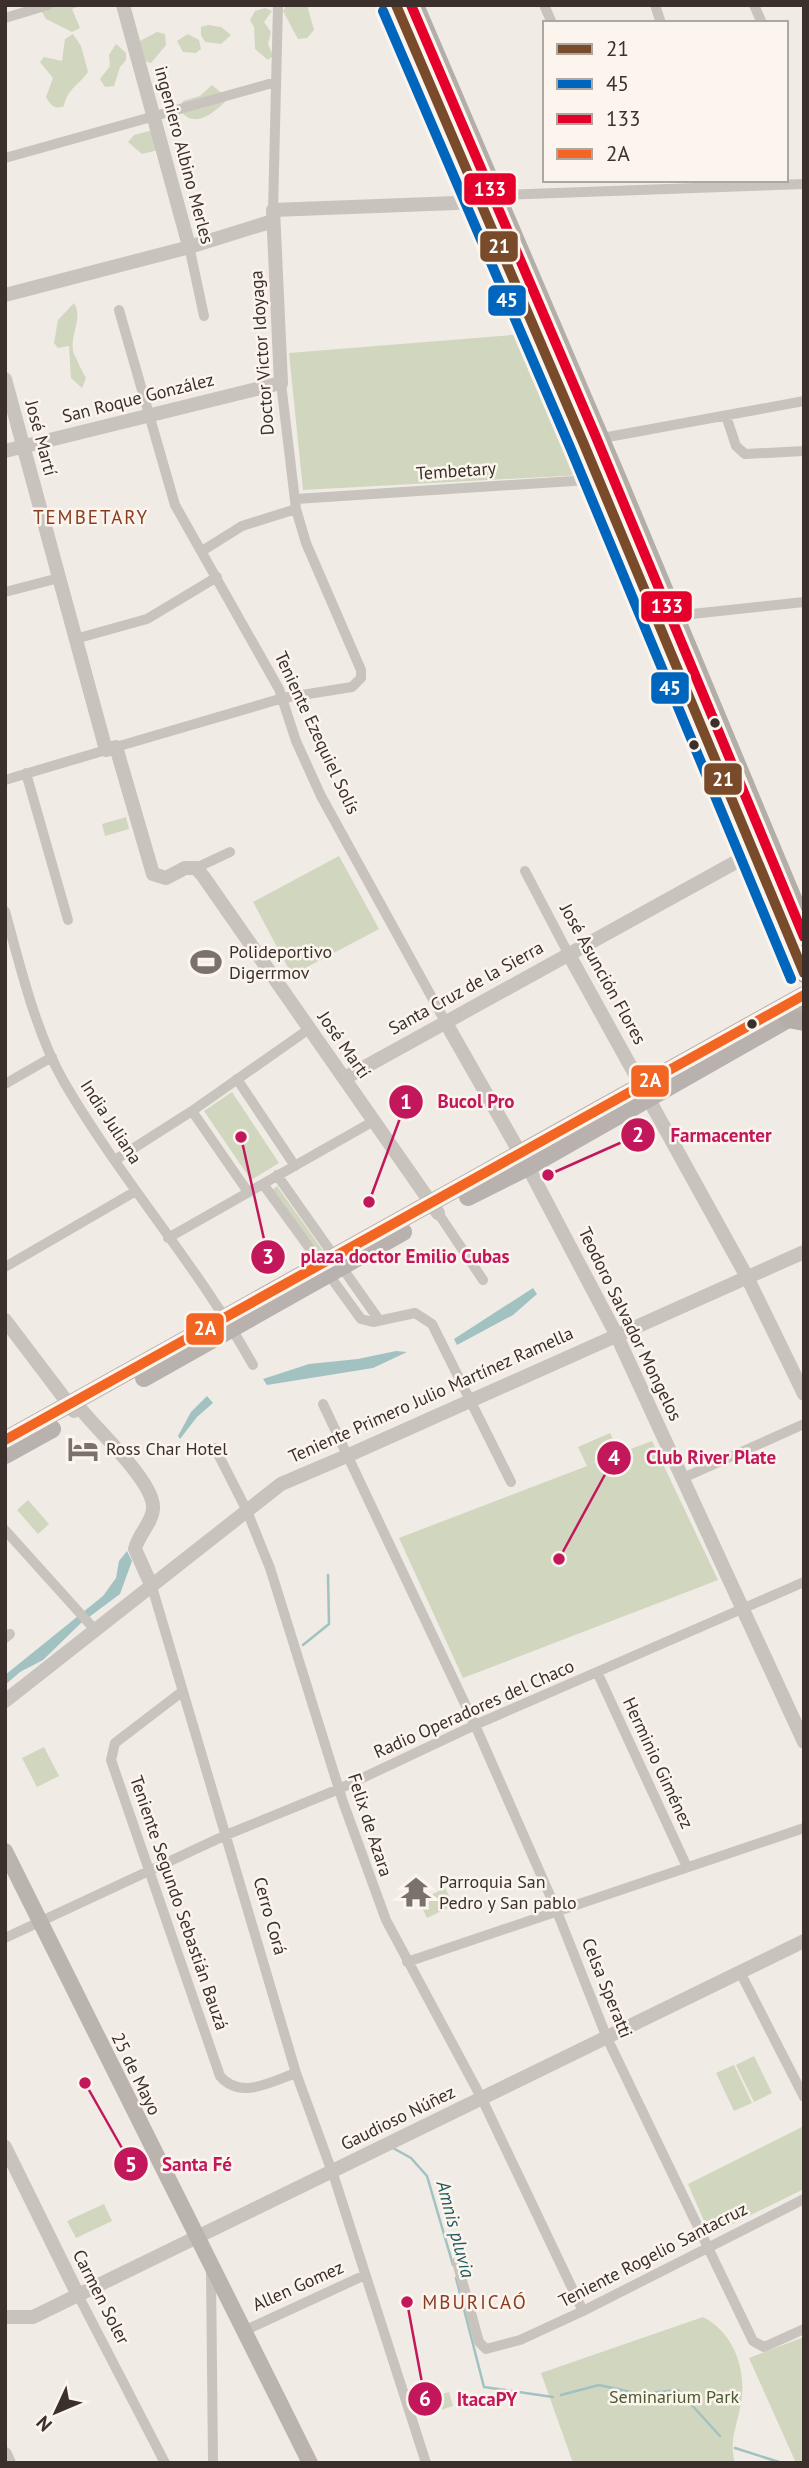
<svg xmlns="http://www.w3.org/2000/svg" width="809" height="2468" viewBox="0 0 809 2468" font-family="'PT Sans',sans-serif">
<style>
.green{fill:#d1d6bf}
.water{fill:#a1c2c1}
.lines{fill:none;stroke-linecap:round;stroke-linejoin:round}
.stream{stroke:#a1c2c1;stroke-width:2.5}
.minor{stroke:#c9c3be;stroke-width:10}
.tertiary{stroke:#c9c3be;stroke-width:14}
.secondary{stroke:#bab3ae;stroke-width:16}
.primary{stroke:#b8b1ad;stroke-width:18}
.trunk{stroke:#b4aea8;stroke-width:18}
.bus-1-casing{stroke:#fbf5ee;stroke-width:16}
.bus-2-casing{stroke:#fbf5ee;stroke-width:16}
.bus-3-casing{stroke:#fbf5ee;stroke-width:16}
.bus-4-casing{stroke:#fbf5ee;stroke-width:16}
.bus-1{stroke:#7a4b2a;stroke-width:10}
.bus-2{stroke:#0065bd;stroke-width:10}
.bus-3{stroke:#e4002b;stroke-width:10}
.bus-4{stroke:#f26522;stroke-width:10}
.bus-dot{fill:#3b302b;stroke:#fbf5ee;stroke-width:2.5}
.labels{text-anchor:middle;stroke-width:5;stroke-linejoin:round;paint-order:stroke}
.street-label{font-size:18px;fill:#3b302b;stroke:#fbf5ee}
.poi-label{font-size:18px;fill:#3b302b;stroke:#fbf5ee;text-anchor:start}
.park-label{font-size:18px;fill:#4a5a2e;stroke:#fbf5ee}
.neighbourhood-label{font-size:19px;letter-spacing:2px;fill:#8c3b22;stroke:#fbf5ee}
.water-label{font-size:19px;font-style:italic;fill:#1f5a5e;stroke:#fbf5ee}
.leader{fill:none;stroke:#c2185b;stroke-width:2.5}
.callout-dot{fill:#c2185b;stroke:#fbf5ee;stroke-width:2.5}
.mark-label{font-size:21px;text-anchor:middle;font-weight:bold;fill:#fff}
.callout-label{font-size:19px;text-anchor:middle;font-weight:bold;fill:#c2185b;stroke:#fbf5ee;stroke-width:5;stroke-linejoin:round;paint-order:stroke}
.line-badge{stroke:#fbf5ee;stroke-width:2.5}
.badge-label{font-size:19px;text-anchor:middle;font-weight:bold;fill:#fff}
</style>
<rect width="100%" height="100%" fill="#f0ebe5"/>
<path class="green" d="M41,5H81L72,9L80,28L72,32L46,19L39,7Z
M287,5H307L314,30L307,38L298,39L283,11Z
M265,8L272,11L264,22L271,32L268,44L273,56L268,60L255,49L254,27L250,20L255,11Z
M208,25L221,27L231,35L221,44L205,42L201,35V27Z
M157,32L165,34L166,45L151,63L144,61L138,42Z
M73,34L81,46L88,72C79,85 67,89 64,106C54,110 51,105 46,97L53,78L40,62L44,57L62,61L65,39Z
M188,34L199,40L201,49L196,53L183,52L177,41Z
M116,44L126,53V60L120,67L114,86L105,87L100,79L110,66L109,55Z
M212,85L224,95L225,102C212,114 194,130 179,109L183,101L200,96Z
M149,131H159L158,150L142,154L128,142L134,135Z
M74,303C84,319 68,337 74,354C78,362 81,370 86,378L82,388L71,378L69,346L58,348L54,343L58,320Z
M524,334L581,475L303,490L289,353Z
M126,817L129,829L105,836L102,824Z
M339,856L379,929L292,975L253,902Z
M232,1092L279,1163L251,1180L204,1111Z
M277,1186L326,1255L323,1258L272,1190Z
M610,1433L618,1451L590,1464L652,1441L718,1580L463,1678L399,1538L587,1466L578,1447Z
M28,1500L49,1524L38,1534L17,1510Z
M44,1747L59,1776L37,1787L22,1758Z
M445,1888L454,1905L427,1918L419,1901Z
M754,2056L772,2093L754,2102L736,2065Z
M734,2065L752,2103L734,2111L716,2073Z
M804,2126V2189L716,2232L708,2230L688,2184Z
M104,2204L112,2221L76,2238L67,2221Z
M703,2317C736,2334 748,2374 740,2408C736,2429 729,2442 735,2463H573L541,2373Z
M804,2337V2463H796L749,2358Z
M449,2392L453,2406L419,2417L414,2403Z"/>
<path class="water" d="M533,1288L537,1294L513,1315L457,1345L454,1339Z
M396,1351L407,1352L373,1368L267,1385L263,1379L309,1364L358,1359Z
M207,1396L213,1403L197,1417L180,1439L178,1436L191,1412Z
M127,1551L132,1561L120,1594L81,1623L43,1660L20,1672L5,1685V1675L103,1596L116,1578L119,1561Z"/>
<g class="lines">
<path class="stream" d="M303,1645L329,1624L328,1575
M393,2148L411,2158L427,2176L453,2265
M456,2278L484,2387L553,2397
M561,2395L599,2385L640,2394L678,2390L720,2436
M735,2448L782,2463"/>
<path class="minor" d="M544,5L552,23
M655,5L661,23
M754,5L762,23
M5,18L48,5
M5,158L276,82
M498,195L804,184
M273,210L278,5
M189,246L204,316
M119,310L175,505L279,689L296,741L321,796L446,1023
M726,416L736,446L745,454L804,451
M597,439L804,401
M296,499L604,479
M202,551L242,526L296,509
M5,592L59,578
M673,616L804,602
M75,639L147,619L217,577
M116,747L283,698L352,687L361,678V670L306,543L296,509L281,383
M26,773L68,920
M5,780L106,750
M196,868L230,852
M525,871L568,953
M5,911C20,966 36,1033 64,1082C121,1180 198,1266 253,1365
M237,1079L295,1166
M5,1084L52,1057
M192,1111L248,1192
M115,1160L192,1111L309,1029
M277,1175L379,1320
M263,1184L361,1319L373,1322L415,1313L432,1324L511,1482
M438,1213L483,1280
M168,1238L372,1122
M5,1267L136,1191
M323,1404L475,1725L556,1909L607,2038L753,2341L764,2347L804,2329
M215,1448L247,1511L270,1568L343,1802L386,1920L482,2099L583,2311
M683,1478L804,1424
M5,1530L96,1631
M152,1587L296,2073L335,2180L426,2463
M5,1638L10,1634
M598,1674L687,1867
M183,1691L115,1743L111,1760L220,2076C240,2100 271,2082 296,2073
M5,1938L226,1835L339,1789L475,1725L804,1582
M407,1962L804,1828
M740,1972L804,2097
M457,2262L479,2342L486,2349L520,2340L583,2311L804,2199
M211,2270L213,2463
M78,2295L165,2463
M246,2330L365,2275"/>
<path class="tertiary" d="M123,5L189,246
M5,295L186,248L273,221
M5,379L106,750L116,747L153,874L166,878L185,868H196L203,876L438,1213
M5,451L281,383L273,210L482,202L489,199
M568,953L747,1277L804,1394
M446,1023L528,1167L616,1334L804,1742
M345,1078L754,852
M5,1320L74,1411
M75,1402C92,1426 156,1482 153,1509C152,1523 138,1535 135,1549L152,1587
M5,1701L281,1484L349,1455L804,1252
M5,2147L78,2295
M5,2317H33L804,1941
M5,2454L9,2463"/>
<path class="secondary" d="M5,1851L310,2463"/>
<path class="primary" d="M468,1197L528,1167L804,1010
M144,1378L403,1232
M5,1440L804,995
M5,1455L52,1429"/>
<path class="trunk" d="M396,5L583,442L804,974
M415,5L618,479L804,925
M788,1019L804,1022"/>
<g class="bus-1-casing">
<path id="bus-1" d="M396,5L583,442L804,973"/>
</g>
<g class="bus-2-casing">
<path id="bus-2" d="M383,11L570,447L791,979"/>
</g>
<g class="bus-3-casing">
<path id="bus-3" d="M411,5L596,437L804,937"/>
</g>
<g class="bus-4-casing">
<path id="bus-4" d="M5,1440L804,995"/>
</g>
<use href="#bus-1" class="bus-1"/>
<use href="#bus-2" class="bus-2"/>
<use href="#bus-3" class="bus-3"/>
<use href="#bus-4" class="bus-4"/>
</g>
<defs>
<g id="stadium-bare" transform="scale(2.415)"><path d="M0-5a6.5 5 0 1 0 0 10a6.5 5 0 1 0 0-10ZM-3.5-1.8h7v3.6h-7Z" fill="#7a716c" stroke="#fbf5ee" stroke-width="2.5" paint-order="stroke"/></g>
<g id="hotel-bare" transform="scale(2.415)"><path d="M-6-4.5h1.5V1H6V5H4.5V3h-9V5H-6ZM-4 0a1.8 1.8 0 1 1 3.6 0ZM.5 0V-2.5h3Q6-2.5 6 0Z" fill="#7a716c" stroke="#fbf5ee" stroke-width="2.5" paint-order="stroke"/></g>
<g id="temple-bare" transform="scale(2.415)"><path d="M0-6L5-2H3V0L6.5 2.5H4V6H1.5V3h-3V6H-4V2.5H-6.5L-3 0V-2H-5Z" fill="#7a716c" stroke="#fbf5ee" stroke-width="2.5" paint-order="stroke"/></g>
</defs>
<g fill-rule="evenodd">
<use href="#stadium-bare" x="206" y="962"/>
<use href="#hotel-bare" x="83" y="1449"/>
<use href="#temple-bare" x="416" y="1892"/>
</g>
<g class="bus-dot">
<circle cx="715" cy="723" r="6"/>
<circle cx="694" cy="745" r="6"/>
<circle cx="752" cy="1024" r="6"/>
</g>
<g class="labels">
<g class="street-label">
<text transform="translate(184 155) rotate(75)" y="6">ingeniero Albino Merles</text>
<text transform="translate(262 353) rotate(-94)" y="6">Doctor Victor Idoyaga</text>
<text transform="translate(138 398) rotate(-14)" y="6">San Roque González</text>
<text transform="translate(41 438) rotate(75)" y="6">José Martí</text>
<text transform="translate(456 471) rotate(-4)" y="6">Tembetary</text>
<text transform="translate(317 733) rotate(65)" y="6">Teniente Ezequiel Solís</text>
<text transform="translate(603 974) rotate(61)" y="6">José Asunción Flores</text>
<text transform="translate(466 988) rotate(-29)" y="6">Santa Cruz de la Sierra</text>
<text transform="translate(344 1045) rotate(55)" y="6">José Martí</text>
<text transform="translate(111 1122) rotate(57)" y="6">India Juliana</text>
<text transform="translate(630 1324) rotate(64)" y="6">Teodoro Salvador Mongelos</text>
<text transform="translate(431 1395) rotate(-24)" y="6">Teniente Primero Julio Martínez Ramella</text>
<text transform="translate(474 1709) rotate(-24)" y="6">Radio Operadores del Chaco</text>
<text transform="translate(658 1763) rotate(65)" y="6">Herminio Giménez</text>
<text transform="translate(370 1825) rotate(72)" y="6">Felix de Azara</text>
<text transform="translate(179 1903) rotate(71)" y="6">Teniente Segundo Sebastián Bauzá</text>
<text transform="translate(270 1916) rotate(74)" y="6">Cerro Corá</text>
<text transform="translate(607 1988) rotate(68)" y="6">Celsa Speratti</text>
<text transform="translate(136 2074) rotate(64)" y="6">25 de Mayo</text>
<text transform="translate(398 2118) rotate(-26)" y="6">Gaudioso Núñez</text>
<text transform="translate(653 2255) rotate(-27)" y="6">Teniente Rogelio Santacruz</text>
<text transform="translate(298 2286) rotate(-24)" y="6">Allen Gomez</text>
<text transform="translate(101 2297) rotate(63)" y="6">Carmen Soler</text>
</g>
<g class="poi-label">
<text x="229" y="958">Polideportivo<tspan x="229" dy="21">Digerrmov</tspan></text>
<text x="106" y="1455">Ross Char Hotel</text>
<text x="439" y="1888">Parroquia San<tspan x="439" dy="21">Pedro y San pablo</tspan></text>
</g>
<g class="park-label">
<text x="674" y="2403">Seminarium Park</text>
</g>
<g class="neighbourhood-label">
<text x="91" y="524">TEMBETARY</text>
<text x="475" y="2309">MBURICAÓ</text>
</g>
<g class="water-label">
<text transform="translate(456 2229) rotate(75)" y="7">Amnis pluvia</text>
</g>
</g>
<path class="leader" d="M369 1202L406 1102M548 1175L638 1135M241 1137L268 1257M559 1559L614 1458M85 2083L131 2164M407 2302L425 2399"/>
<g class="callout-dot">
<circle cx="369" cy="1202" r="7"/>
<circle cx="548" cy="1175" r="7"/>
<circle cx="241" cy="1137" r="7"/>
<circle cx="559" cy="1559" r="7"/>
<circle cx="85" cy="2083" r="7"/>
<circle cx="407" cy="2302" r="7"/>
<circle cx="406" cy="1102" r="18"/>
<circle cx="638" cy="1135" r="18"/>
<circle cx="268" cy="1257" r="18"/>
<circle cx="614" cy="1458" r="18"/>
<circle cx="131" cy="2164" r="18"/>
<circle cx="425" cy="2399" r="18"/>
</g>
<g class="mark-label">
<text x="406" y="1109">1</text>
<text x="638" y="1142">2</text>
<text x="268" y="1264">3</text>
<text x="614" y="1465">4</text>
<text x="131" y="2172">5</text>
<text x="425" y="2406">6</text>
</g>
<g class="callout-label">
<text x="476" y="1108">Bucol Pro</text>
<text x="721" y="1142">Farmacenter</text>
<text x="405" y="1263">plaza doctor Emilio Cubas</text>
<text x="711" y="1464">Club River Plate</text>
<text x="197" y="2171">Santa Fé</text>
<text x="487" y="2406">ItacaPY</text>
</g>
<g class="line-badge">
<rect x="463" y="172" width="54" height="34" rx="7" fill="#e4002b"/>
<rect x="479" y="230" width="40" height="33" rx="7" fill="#7a4b2a"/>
<rect x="487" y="284" width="40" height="33" rx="7" fill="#0065bd"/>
<rect x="640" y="590" width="53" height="33" rx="7" fill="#e4002b"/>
<rect x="650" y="671" width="40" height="34" rx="7" fill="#0065bd"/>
<rect x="703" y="762" width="40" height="34" rx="7" fill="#7a4b2a"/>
<rect x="630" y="1064" width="40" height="34" rx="7" fill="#f26522"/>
<rect x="185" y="1312" width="40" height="34" rx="7" fill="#f26522"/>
</g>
<g class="badge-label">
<text x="490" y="196">133</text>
<text x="499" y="253">21</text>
<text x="507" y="307">45</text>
<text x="667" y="613">133</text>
<text x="670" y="695">45</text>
<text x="723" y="786">21</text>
<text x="650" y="1087">2A</text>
<text x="205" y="1335">2A</text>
</g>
<rect width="809" height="2468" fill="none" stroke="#3b302b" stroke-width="14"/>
<rect x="543" y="21" width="245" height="161" fill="#fbf5ee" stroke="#aea6a0" stroke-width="2"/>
<rect x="557" y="44" width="35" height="10" fill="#7a4b2a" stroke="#aea6a0" stroke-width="2"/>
<text x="606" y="56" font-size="21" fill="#3b302b">21</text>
<rect x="557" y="79" width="35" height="10" fill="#0065bd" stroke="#aea6a0" stroke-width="2"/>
<text x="606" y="91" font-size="21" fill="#3b302b">45</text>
<rect x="557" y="114" width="35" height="10" fill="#e4002b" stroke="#aea6a0" stroke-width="2"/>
<text x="606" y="126" font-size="21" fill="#3b302b">133</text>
<rect x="557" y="149" width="35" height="10" fill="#f26522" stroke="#aea6a0" stroke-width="2"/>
<text x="606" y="161" font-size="21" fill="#3b302b">2A</text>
<g transform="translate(56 2412) rotate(226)" stroke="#fbf5ee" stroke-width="5" paint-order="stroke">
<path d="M0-5L12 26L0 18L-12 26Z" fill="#3b302b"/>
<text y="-10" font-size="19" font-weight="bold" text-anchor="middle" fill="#3b302b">N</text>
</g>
</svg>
